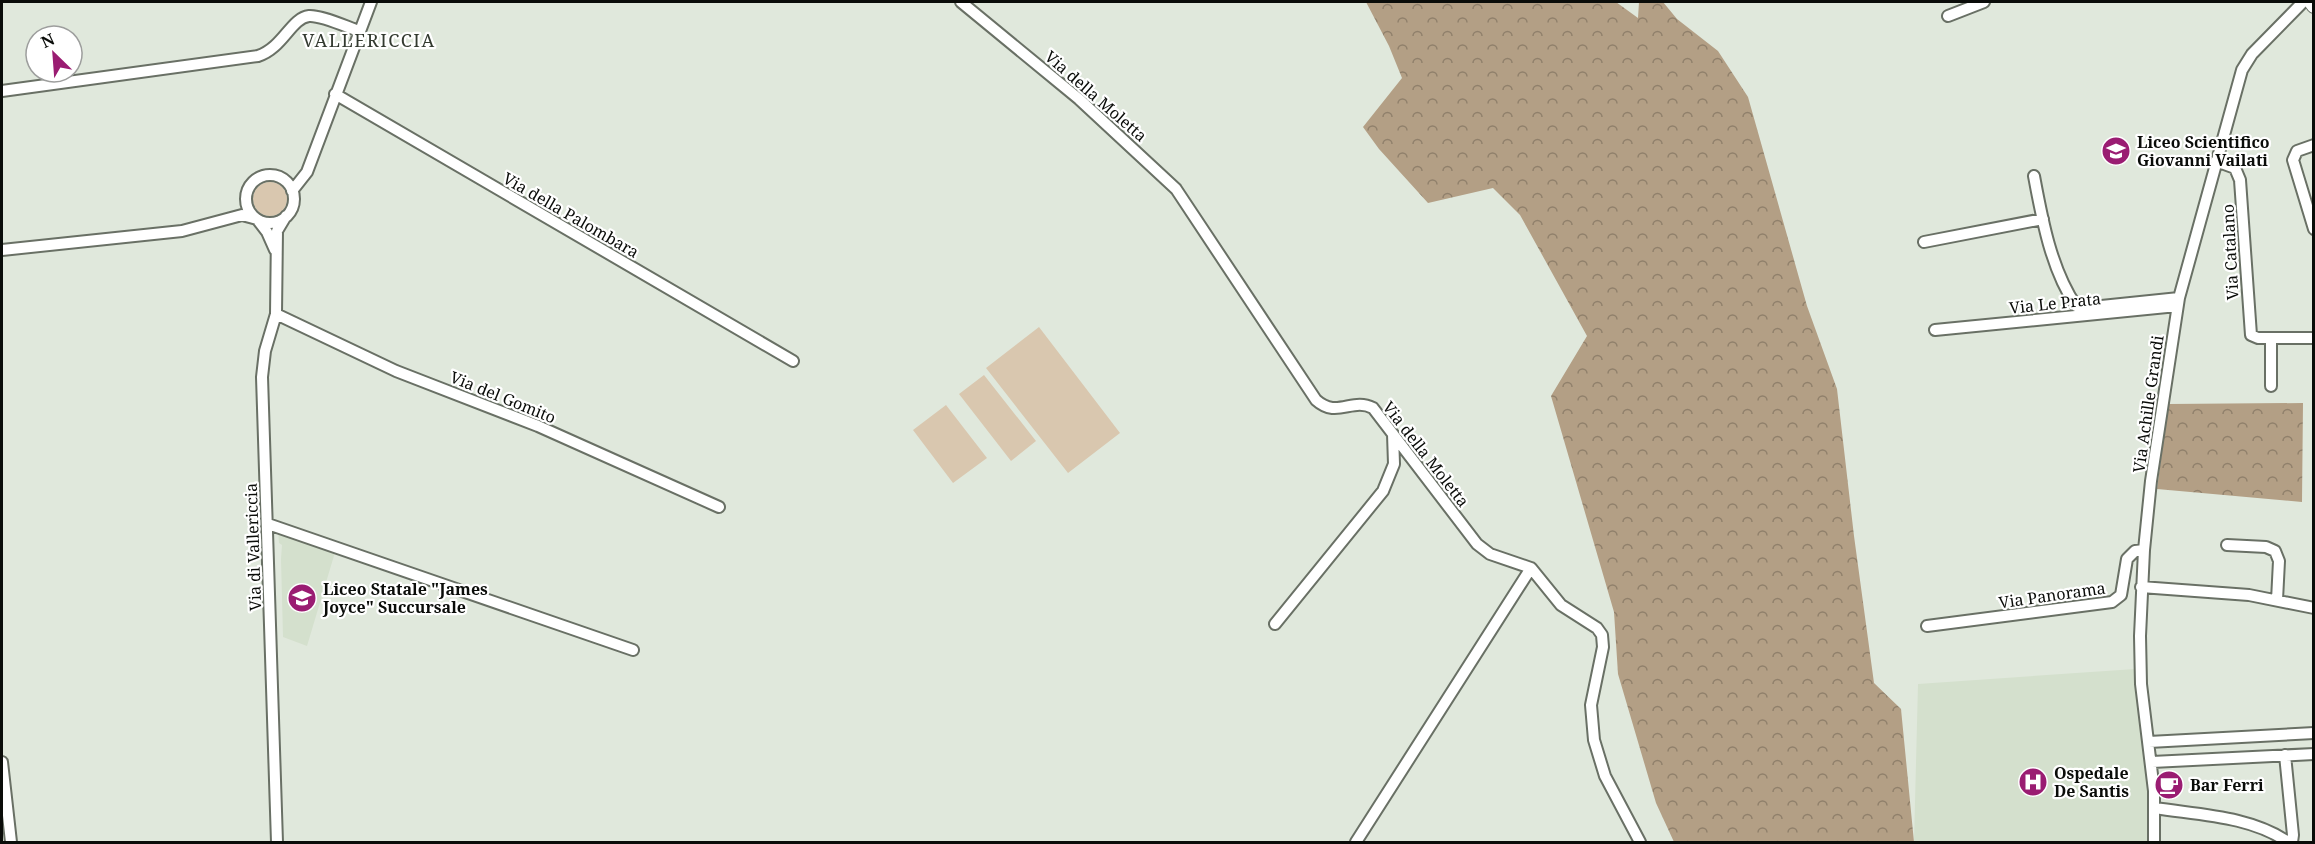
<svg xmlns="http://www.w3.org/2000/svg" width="2315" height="844" viewBox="0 0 2315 844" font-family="'Noto Serif',serif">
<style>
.built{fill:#d4e0cd}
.grass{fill:#d9c7af}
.forest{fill:url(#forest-crowns)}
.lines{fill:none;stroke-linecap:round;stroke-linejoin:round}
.minor-casing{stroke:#697065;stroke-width:14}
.major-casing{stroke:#697065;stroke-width:16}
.minor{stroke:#fff;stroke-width:10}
.major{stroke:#fff;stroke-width:14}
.labels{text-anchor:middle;stroke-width:4.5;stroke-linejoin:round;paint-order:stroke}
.street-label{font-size:16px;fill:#0a0c09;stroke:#fff}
.poi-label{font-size:16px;font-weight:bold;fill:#0a0c09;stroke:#fff;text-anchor:start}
.neighbourhood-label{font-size:18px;letter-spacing:1.5px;fill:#333a30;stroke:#fff}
</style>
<defs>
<pattern id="forest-crowns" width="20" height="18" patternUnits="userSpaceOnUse" patternTransform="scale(1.5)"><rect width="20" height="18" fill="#b39f85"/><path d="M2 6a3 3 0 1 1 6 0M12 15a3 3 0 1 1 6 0" fill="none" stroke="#90806b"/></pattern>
</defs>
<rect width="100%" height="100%" fill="#e0e8dc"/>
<path class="built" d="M278,531L336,549L307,646L283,637L281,559L282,545L279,543Z
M2135,669L2140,700L2152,812L2148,842H1914L1918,684Z"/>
<path class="grass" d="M253 199a17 17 0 1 1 34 0a17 17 0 1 1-34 0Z
M1039,327L1120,433L1068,473L986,368Z
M984,375L1036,441L1011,461L959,394Z
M946,405L987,458L953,483L913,430Z"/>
<path class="forest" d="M1366,2H1616L1638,18L1639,2H1663L1677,19L1718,51L1748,97L1807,306L1837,389L1854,536L1874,683L1901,709L1914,842H1674L1656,803L1618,674L1614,612L1551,396L1587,336L1520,215L1493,188L1428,203L1379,149L1363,127L1402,78L1389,46Z
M2303,403L2302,502L2157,489L2168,404Z"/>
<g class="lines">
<g class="minor-casing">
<path id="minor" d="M961,2L1079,99L1176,189L1316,400C1337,419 1352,397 1373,408L1477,544L1490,554L1531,568L1356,842
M1948,16L1984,2
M2,91L258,56C283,48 291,18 309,16C321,15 347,27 359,31
M335,94L793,361
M2314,145L2297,151L2293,160L2314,229
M2216,161L2235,168L2240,180L2251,335L2258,338H2314
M246 199a24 24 0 1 1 48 0a24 24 0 1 1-48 0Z
M2034,176C2042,219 2051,269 2076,306L2082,308L2179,298
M292,191L307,172L371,2
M1924,242L2043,219
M2,250L182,231L242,215L257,219L267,232L275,250
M276,314L396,371L538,426L719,507
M1935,330L2177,306
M2271,386V338
M268,524L633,650
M2227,545L2266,547L2275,551L2279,561L2277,600
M1531,568L1561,605L1597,628L1602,635L1603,647L1591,705L1594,740L1605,776L1640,842
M2141,587L2249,595L2314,608
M1275,624L1383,491L1394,464L1393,434
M1927,626L2112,602L2121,595L2127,559L2135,551L2144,550
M2149,742L2314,733
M2285,755L2293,835L2292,842
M2,762L11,842
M2152,762L2314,754
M2155,808C2200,815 2250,816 2288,842
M277,842L262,377L265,351L276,314L277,231L286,216
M2154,842V791L2141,684L2140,636L2144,550L2151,481L2179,298L2242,70L2252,54L2303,2"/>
</g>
<g class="major-casing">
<path id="major" d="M2311,2L2314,6"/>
</g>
<use href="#minor" class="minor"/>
<use href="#major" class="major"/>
</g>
<defs>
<g id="school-disc" transform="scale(1.5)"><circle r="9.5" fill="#9a1c72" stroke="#fff"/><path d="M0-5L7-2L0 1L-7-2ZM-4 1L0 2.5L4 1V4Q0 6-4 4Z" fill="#fff"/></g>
<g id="hospital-disc" transform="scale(1.5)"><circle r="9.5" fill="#9a1c72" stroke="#fff"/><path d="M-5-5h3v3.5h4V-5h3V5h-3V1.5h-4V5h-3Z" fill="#fff"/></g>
<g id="cafe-disc" transform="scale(1.5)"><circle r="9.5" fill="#9a1c72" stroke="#fff"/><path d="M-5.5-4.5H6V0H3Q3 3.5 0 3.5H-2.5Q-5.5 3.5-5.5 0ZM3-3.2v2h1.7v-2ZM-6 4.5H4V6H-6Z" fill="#fff"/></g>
</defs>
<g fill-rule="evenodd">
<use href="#school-disc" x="2116" y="151"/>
<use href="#school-disc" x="302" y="598"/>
<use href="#hospital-disc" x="2033" y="782"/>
<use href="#cafe-disc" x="2169" y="785"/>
</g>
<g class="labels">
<g class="street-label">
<text transform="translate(1096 96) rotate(41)" y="6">Via della Moletta</text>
<text transform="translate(571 215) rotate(30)" y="6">Via della Palombara</text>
<text transform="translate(2230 252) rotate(-93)" y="6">Via Catalano</text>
<text transform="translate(2055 303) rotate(-6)" y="6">Via Le Prata</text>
<text transform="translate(503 397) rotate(22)" y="6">Via del Gomito</text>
<text transform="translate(2148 404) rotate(-82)" y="6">Via Achille Grandi</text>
<text transform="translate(1426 454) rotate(52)" y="6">Via della Moletta</text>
<text transform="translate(253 547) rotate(-92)" y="6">Via di Vallericcia</text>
<text transform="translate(2052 595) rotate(-8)" y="6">Via Panorama</text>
</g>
<g class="poi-label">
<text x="2137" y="148">Liceo Scientifico<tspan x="2137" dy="18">Giovanni Vailati</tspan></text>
<text x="323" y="595">Liceo Statale "James<tspan x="323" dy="18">Joyce" Succursale</tspan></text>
<text x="2054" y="779">Ospedale<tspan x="2054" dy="18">De Santis</tspan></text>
<text x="2190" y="791">Bar Ferri</text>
</g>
<g class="neighbourhood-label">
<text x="369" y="47">VALLERICCIA</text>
</g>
</g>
<rect width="2315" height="844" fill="none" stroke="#0a0c09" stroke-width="6"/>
<g transform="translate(54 54) rotate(335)"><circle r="28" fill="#ffffff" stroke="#9d9e9d" stroke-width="1.5"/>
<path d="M0-4.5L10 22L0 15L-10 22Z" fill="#9a1c72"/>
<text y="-9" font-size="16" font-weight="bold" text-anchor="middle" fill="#0a0c09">N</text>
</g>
</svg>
